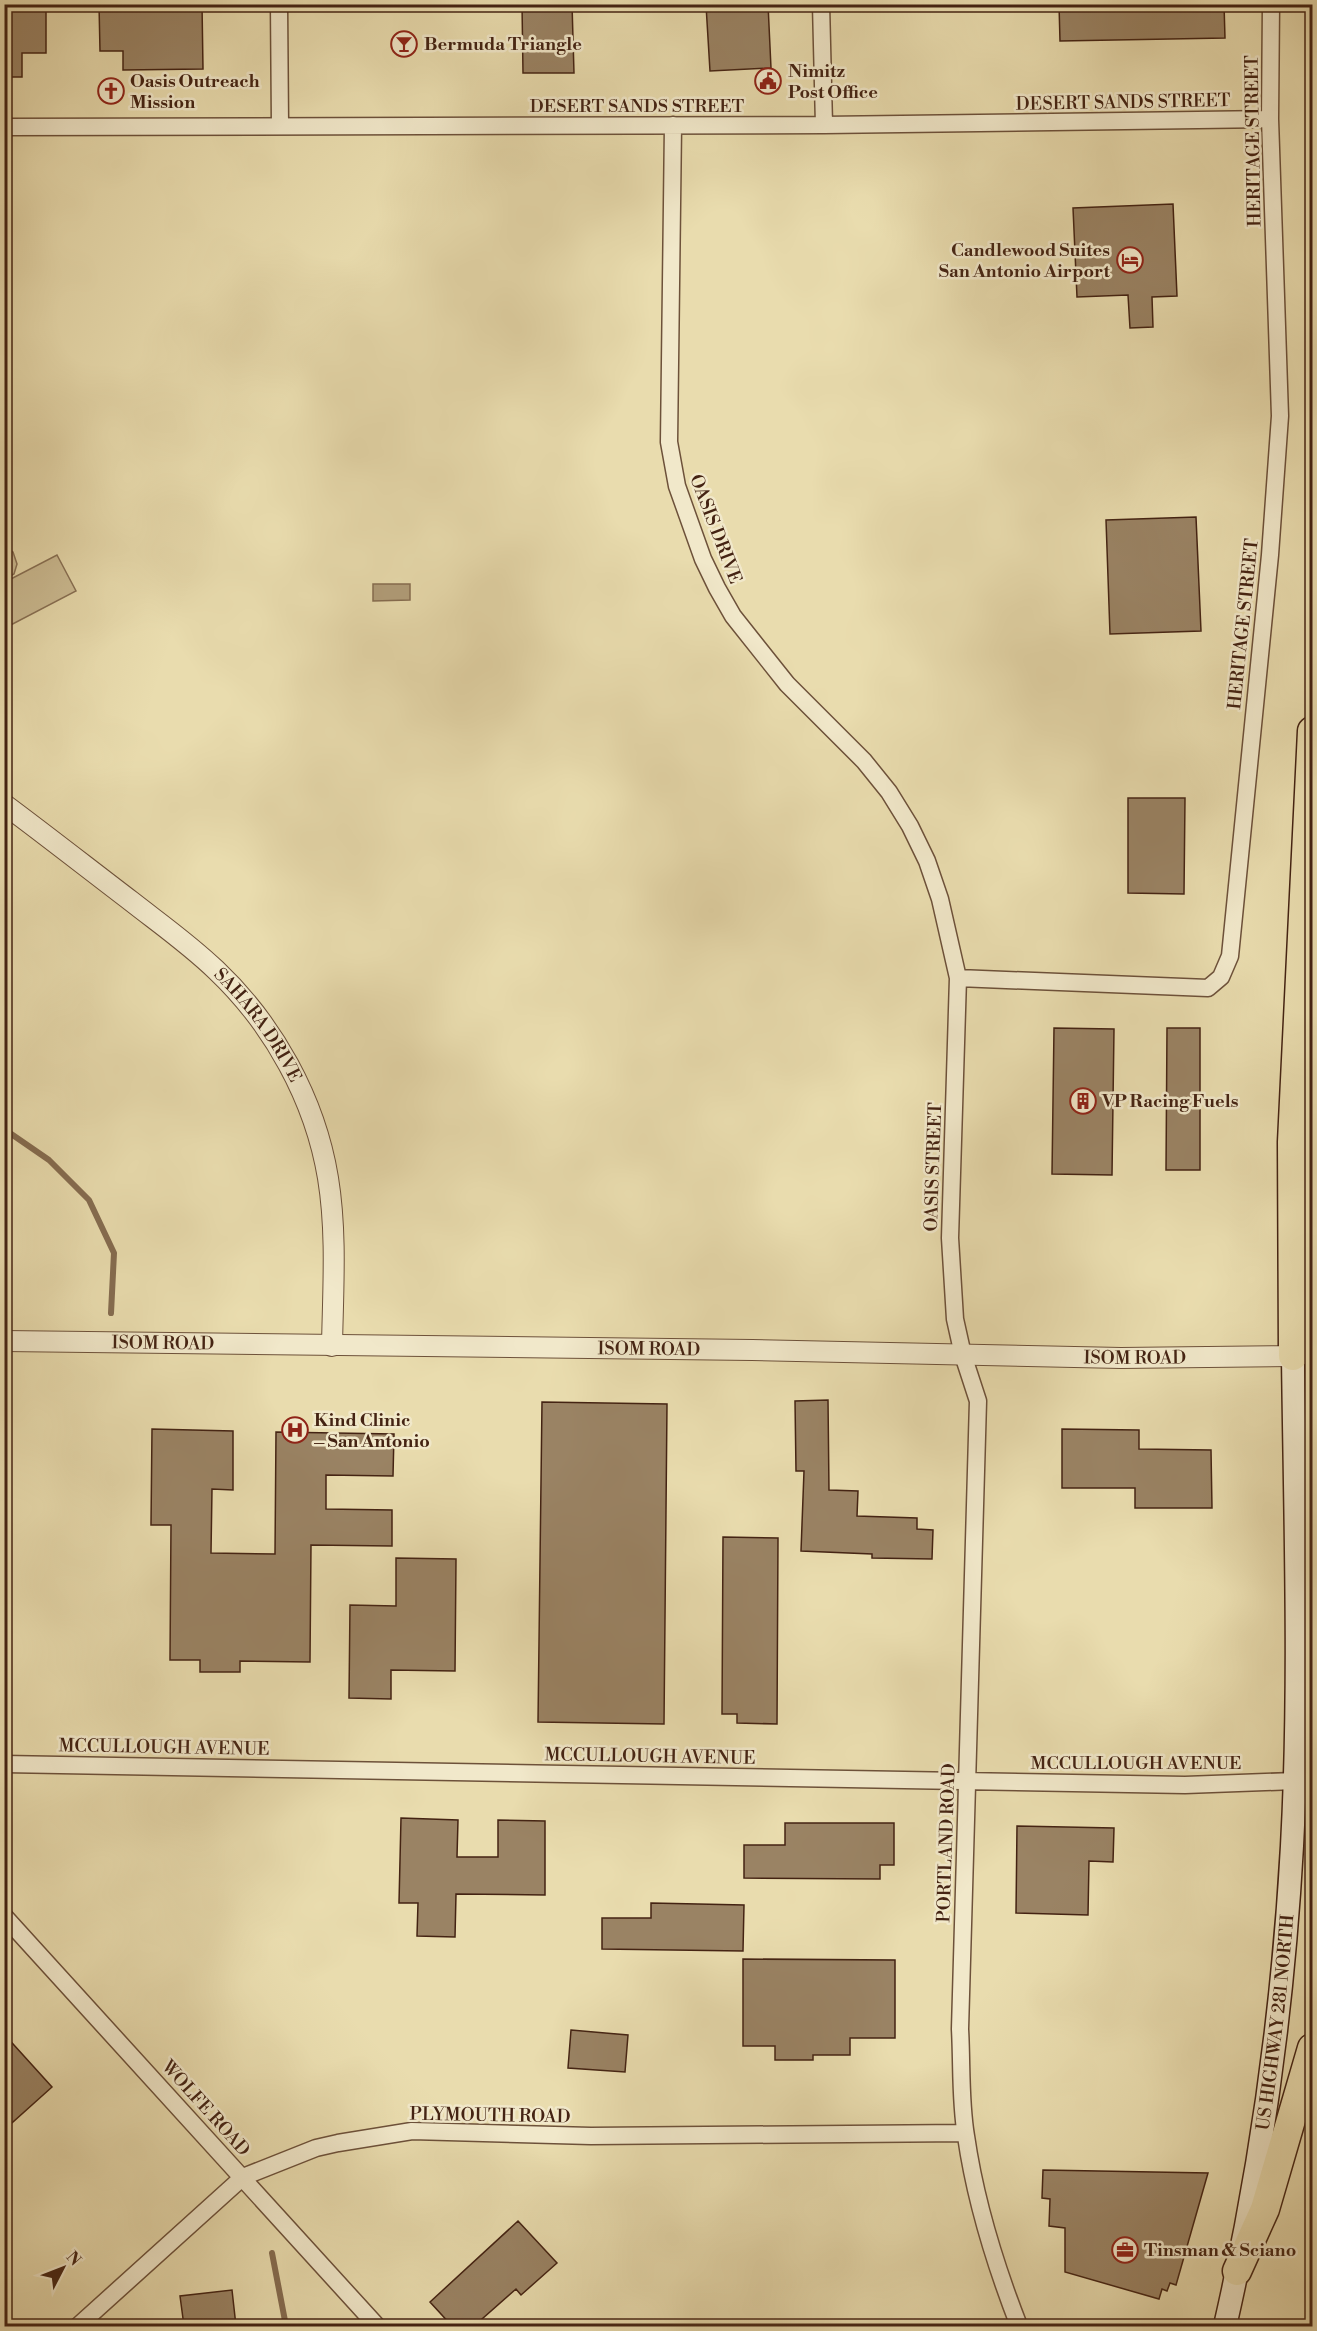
<svg xmlns="http://www.w3.org/2000/svg" width="1317" height="2331" viewBox="0 0 1317 2331" font-family="'Libre Bodoni',serif">
<style>
.green{fill:#cdbd94;stroke:#887054;stroke-width:1.5}
.water{fill:#b19d79;stroke:#856c50;stroke-width:1.5}
.lines{fill:none;stroke-linecap:round;stroke-linejoin:round}
.stream{stroke:#856c50;stroke-width:6}
.building{fill:#9a8364;stroke:#442313;stroke-width:1.5}
.minor-casing{stroke:#6d513a;stroke-width:19}
.tertiary-casing{stroke:#6d513a;stroke-width:22}
.secondary-casing{stroke:#442313;stroke-width:25}
.motorway-casing{stroke:#442313;stroke-width:31}
.minor{stroke:#f1e8ca;stroke-width:16}
.tertiary{stroke:#f1e8ca;stroke-width:20}
.secondary{stroke:#f1e8ca;stroke-width:22}
.motorway{stroke:#e9dcae;stroke-width:28}
.labels{text-anchor:middle;stroke-width:5;stroke-linejoin:round;paint-order:stroke}
.poi-label{font-size:18px;font-weight:bold;fill:#442313;stroke:#f1e8ca;text-anchor:start}
.street-label{font-size:18px;fill:#442313;stroke:#f1e8ca}
</style>
<rect width="100%" height="100%" fill="#e9dcae"/>
<filter id="stains"><feTurbulence type="fractalNoise" baseFrequency=".00333" numOctaves="4"/><feColorMatrix values="0 0 0 0 .2 0 0 0 0 .09 0 0 0 0 .02 0 0 0 .5 -.17"/></filter>
<radialGradient id="worn" r=".72"><stop offset=".6" stop-color="#630" stop-opacity="0"/><stop offset="1" stop-color="#630" stop-opacity=".3"/></radialGradient>
<path class="green" d="M5,547L13,552L17,564L14,574L5,579Z
M57,555L76,591L5,628V582Z"/>
<path class="water" d="M373,584H410V600L373,601Z"/>
<g class="lines">
<path class="stream" d="M4,1129L49,1160L89,1200L114,1253L111,1313
M272,2253L286,2326"/>
</g>
<path class="building" d="M4,4H46V53H22V77H4Z
M99,4H202L203,69L123,70V51H100Z
M522,4H572L574,73H523Z
M768,4L771,68L710,71L706,5Z
M1059,4H1224L1225,38L1060,41Z
M1173,204L1177,296L1152,297L1153,327L1130,328L1128,295L1077,297L1073,208Z
M1196,517L1201,631L1110,634L1106,520Z
M1128,798H1185L1184,894L1128,893Z
M1054,1028L1114,1029L1112,1175L1052,1174Z
M1167,1028H1200V1170H1166Z
M828,1400L829,1490L858,1491L857,1516L917,1518V1529L933,1530L932,1559L872,1558V1554L801,1551L804,1471H796L795,1401Z
M542,1402L667,1404L664,1724L538,1722Z
M152,1429L233,1431V1490L212,1489L211,1553L275,1554L276,1432L394,1434L393,1476L326,1475V1509L392,1510V1546L311,1545L310,1662L240,1661V1672H200V1660H170L171,1525H151Z
M1062,1429L1139,1430V1449L1211,1450L1212,1508H1135V1488H1062Z
M723,1537L778,1538L777,1724L737,1723V1714H722Z
M396,1558L456,1559L455,1671L391,1670V1699L349,1698L350,1605L396,1606Z
M401,1818L458,1820L457,1857H498V1820L545,1821V1895L456,1894L455,1937L417,1936L418,1903H399Z
M785,1823H894V1865H880V1879L744,1878V1845H785Z
M1017,1826L1114,1828L1113,1862L1089,1861L1088,1915L1016,1913Z
M651,1903L744,1905L743,1951L602,1949V1918H651Z
M743,1959L895,1960V2038H850V2055H813V2060H775V2046H743Z
M571,2030L628,2035L625,2072L568,2068Z
M4,2034L52,2087L4,2130Z
M1043,2170L1208,2173L1176,2285L1170,2283L1167,2291L1162,2289L1159,2299L1065,2272V2228L1049,2226L1050,2199L1042,2198Z
M518,2221L557,2263L521,2295L516,2289L474,2326H452L430,2302Z
M232,2290L236,2326H184L180,2296Z"/>
<g class="lines">
<g class="minor-casing">
<path id="minor" d="M279,4L280,126
M821,4L824,125
M673,125L669,442L677,486L703,559L717,588L733,616L787,684L864,761L889,792L910,826L927,861L940,899L958,978L950,1238L955,1319L963,1355L978,1401L960,2029C962,2064 960,2101 966,2136C975,2199 996,2267 1019,2326
M4,127L824,125L1270,119
M958,978L1208,988L1221,977L1230,956L1270,555L1280,416L1270,119L1271,4
M4,1764L1185,1785L1294,1781
M4,1916L377,2326
M78,2326L243,2177L316,2148L338,2143L412,2131L591,2136L965,2133"/>
</g>
<g class="tertiary-casing">
<g id="tertiary">
<path id="s1" d="M4,804C47,836 89,869 131,901C159,923 189,944 216,970C273,1024 315,1099 328,1178C337,1233 333,1290 332,1346"/>
<path id="s2" d="M4,1341L752,1350L1121,1358L1293,1356L1312,1352"/>
</g>
</g>
<g class="secondary-casing">
<g id="secondary">
<path id="s3" d="M1225,2326C1261,2169 1283,2008 1292,1846C1301,1683 1295,1520 1293,1356"/>
</g>
</g>
<g class="motorway-casing">
<path id="motorway" d="M1293,1356L1292,1142L1312,731
M1237,2271L1265,2209L1312,2048"/>
</g>
<use href="#minor" class="minor"/>
<use href="#tertiary" class="tertiary"/>
<use href="#secondary" class="secondary"/>
<use href="#motorway" class="motorway"/>
</g>
<defs>
<g id="bar-ring" transform="scale(1.35)"><circle r="9.5" fill="#f1e8ca" stroke="#8f2418" stroke-width="1.5"/><path d="M-6-5H6L.8 .8V4.5H3.5V6h-7V4.5H-.8V.8Z" fill="#8f2418"/></g>
<g id="civic-ring" transform="scale(1.35)"><circle r="9.5" fill="#f1e8ca" stroke="#8f2418" stroke-width="1.5"/><path d="M-.6-6.5H3V-4.5H.6V-3L4-1V1h2V6H-6V1h2V-1L-.6-3ZM-1.2 2.5V6h2.4V2.5Z" fill="#8f2418"/></g>
<g id="church-ring" transform="scale(1.35)"><circle r="9.5" fill="#f1e8ca" stroke="#8f2418" stroke-width="1.5"/><path d="M-1.2-6h2.4v3.5h3.3v2.4h-3.3V6h-2.4V-.1h-3.3v-2.4h3.3Z" fill="#8f2418"/></g>
<g id="hotel-ring" transform="scale(1.35)"><circle r="9.5" fill="#f1e8ca" stroke="#8f2418" stroke-width="1.5"/><path d="M-6-4.5h1.5V1H6V5H4.5V3h-9V5H-6ZM-4 0a1.8 1.8 0 1 1 3.6 0ZM.5 0V-2.5h3Q6-2.5 6 0Z" fill="#8f2418"/></g>
<g id="building-ring" transform="scale(1.35)"><circle r="9.5" fill="#f1e8ca" stroke="#8f2418" stroke-width="1.5"/><path d="M-4-6H4V6H1V3H-1V6H-4ZM-2.5-4.3h1.7v1.8h-1.7ZM.8-4.3h1.7v1.8H.8ZM-2.5-1h1.7V.8h-1.7ZM.8-1h1.7V.8H.8Z" fill="#8f2418"/></g>
<g id="hospital-ring" transform="scale(1.35)"><circle r="9.5" fill="#f1e8ca" stroke="#8f2418" stroke-width="1.5"/><path d="M-5-5h3v3.5h4V-5h3V5h-3V1.5h-4V5h-3Z" fill="#8f2418"/></g>
<g id="office-ring" transform="scale(1.35)"><circle r="9.5" fill="#f1e8ca" stroke="#8f2418" stroke-width="1.5"/><path d="M-6-3h4V-5.5h4V-3h4V5H-6ZM-1-4.5V-3h2v-1.5ZM-6 0V1H6V0Z" fill="#8f2418"/></g>
</defs>
<g fill-rule="evenodd">
<use href="#bar-ring" x="404" y="44"/>
<use href="#civic-ring" x="768" y="81"/>
<use href="#church-ring" x="111" y="91"/>
<use href="#hotel-ring" x="1130" y="260"/>
<use href="#building-ring" x="1083" y="1101"/>
<use href="#hospital-ring" x="295" y="1430"/>
<use href="#office-ring" x="1125" y="2250"/>
</g>
<g class="labels">
<g class="poi-label">
<text x="424" y="50">Bermuda Triangle</text>
<text x="788" y="77">Nimitz<tspan x="788" dy="21">Post Office</tspan></text>
<text x="130" y="87">Oasis Outreach<tspan x="130" dy="21">Mission</tspan></text>
<text x="1110" y="256" text-anchor="end">Candlewood Suites<tspan x="1110" dy="21">San Antonio Airport</tspan></text>
<text x="1102" y="1107">VP Racing Fuels</text>
<text x="314" y="1426">Kind Clinic<tspan x="314" dy="21">– San Antonio</tspan></text>
<text x="1144" y="2256">Tinsman &amp; Sciano</text>
</g>
<g class="street-label">
<text transform="translate(1123 102) rotate(-1)" y="6">DESERT SANDS STREET</text>
<text x="637" y="112">DESERT SANDS STREET</text>
<text transform="translate(1253 141) rotate(-91)" y="6">HERITAGE STREET</text>
<text transform="translate(716 529) rotate(69)" y="6">OASIS DRIVE</text>
<text transform="translate(1243 624) rotate(-84)" y="6">HERITAGE STREET</text>
<text dy="6" stroke="none"><textPath href="#s1" startOffset="339">SAHARA DRIVE</textPath></text>
<text transform="translate(933 1167) rotate(-88)" y="6">OASIS STREET</text>
<text dy="6" stroke="none"><textPath href="#s2" startOffset="159">ISOM ROAD</textPath></text>
<text dy="6" stroke="none"><textPath href="#s2" startOffset="645">ISOM ROAD</textPath></text>
<text dy="6" stroke="none"><textPath href="#s2" startOffset="1131">ISOM ROAD</textPath></text>
<text transform="translate(164 1747) rotate(1)" y="6">MCCULLOUGH AVENUE</text>
<text transform="translate(650 1756) rotate(1)" y="6">MCCULLOUGH AVENUE</text>
<text x="1136" y="1769">MCCULLOUGH AVENUE</text>
<text transform="translate(946 1843) rotate(-88)" y="6">PORTLAND ROAD</text>
<text dy="6" stroke="none"><textPath href="#s3" startOffset="308">US HIGHWAY 281 NORTH</textPath></text>
<text transform="translate(206 2108) rotate(48)" y="6">WOLFE ROAD</text>
<text transform="translate(490 2115) rotate(1)" y="6">PLYMOUTH ROAD</text>
</g>
</g>
<rect width="1317" height="2331" fill="none" stroke="#e9dcae" stroke-width="24"/>
<rect x="6" y="6" width="1305" height="2319" fill="none" stroke="#442313" stroke-width="3"/>
<rect x="12" y="12" width="1293" height="2307" fill="none" stroke="#442313" stroke-width="1.5"/>
<g transform="translate(63 2268) rotate(48)" stroke="#f1e8ca" stroke-width="4.5" paint-order="stroke">
<path d="M0-4.5L10 22L0 15L-10 22Z" fill="#442313"/>
<text y="-9" font-size="16" font-weight="bold" text-anchor="middle" fill="#442313">N</text>
</g>
<rect width="100%" height="100%" filter="url(#stains)"/>
<rect width="100%" height="100%" fill="url(#worn)"/>
</svg>
